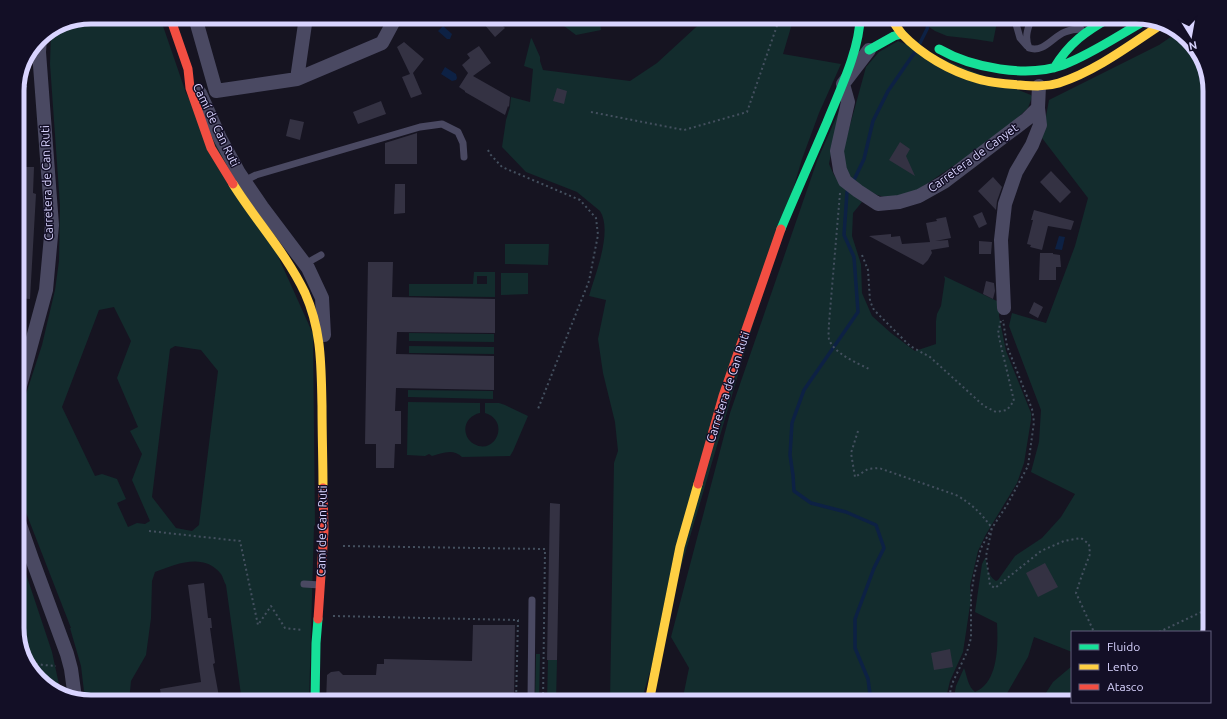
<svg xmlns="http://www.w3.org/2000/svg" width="1227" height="719" viewBox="0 0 1227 719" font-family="Ubuntu,sans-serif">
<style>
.green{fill:#132c2d;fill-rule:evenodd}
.water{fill:#0d2144}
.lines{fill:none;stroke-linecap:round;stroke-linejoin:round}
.stream{stroke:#0d2144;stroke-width:3.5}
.building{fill:#343243}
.path{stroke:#44505f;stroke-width:2;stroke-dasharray:2 3;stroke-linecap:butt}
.lane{stroke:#4a4962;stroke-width:7}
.street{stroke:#4a4962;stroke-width:14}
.fast{stroke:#16e098;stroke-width:9}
.slow{stroke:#ffcf43;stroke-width:9}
.jam{stroke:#f24e42;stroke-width:9}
.labels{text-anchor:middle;stroke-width:3;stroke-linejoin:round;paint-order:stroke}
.street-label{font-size:12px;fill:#d9d4ff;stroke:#130f26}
.rim{fill:none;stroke:#d9d4ff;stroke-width:5}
</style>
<rect width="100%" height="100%" fill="#161421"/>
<path class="green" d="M91,17H159L163,26L186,93L273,245L313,334L315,525L314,526L309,702H242L226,585C224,582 223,577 221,574C204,552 176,564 155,572L152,581L151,618L146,655L131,681L129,702H91L85,700L81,666L70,628H71L25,510L17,466L18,429L25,397L42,345L55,290L59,261L60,206L50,64L51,31L63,23ZM114,307L131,341L117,378L138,427L130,431L142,454L132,480L150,521L145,524L137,523L128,527L117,503L126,499L117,479L102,474L95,476L62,407L99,310ZM175,346L201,350L218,371L199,525L192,531L176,528L152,497L170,349Z
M547,17H607L601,20L600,22L601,30L576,35L560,23Z
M707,17H794L783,54L841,64L819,113L802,159L641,702H610L614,463L618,451L615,422L603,373L598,339L606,300L589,296C595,275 613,231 600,211L577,192L526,172L502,147L506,120L510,107L511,97L530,102L533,69L524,66L531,38L532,39L540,57V61L543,70L630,81L657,63Z
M914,17H998L993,42L974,39L947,36L935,31Z
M1178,32L1200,54L1210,86V628L1209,632H1072V652L1034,637L1028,657L1002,702H953L956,686L964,668C967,676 968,687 975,692C999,682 998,644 997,623L975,612L982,564L985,558C988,565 986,575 996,581L998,580L1015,556L1042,538L1061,517L1075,494L1031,472L1039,442L1041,410L1009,326L1012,313L1046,323L1075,246L1088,198L1042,138L1049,100L1159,45Z
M898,41L1031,95L1032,97L1028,108L999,135L928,183L907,196L891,199L877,195L845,177L841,158L866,67L879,52Z
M17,105L26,156H17Z
M839,111L829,164L834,175L847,191L862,202L853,213L852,236L861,264L862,293L872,316L891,333L915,351L936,344V321L937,314L941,306L945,279L944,276L999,302V316L1006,351L1031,413V420L1024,463L1017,483L985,536L978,551L970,586L971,599L963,652L950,681L945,702H682L689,668L671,637L730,413L817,161Z
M505,244H549L548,265L505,264Z
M474,272H495V297L409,296V284H473ZM477,276H487V284H477Z
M501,273H528V294L501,295Z
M409,333L494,334V342L409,341Z
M409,346L494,347V354L409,353Z
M408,390L493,391V399L408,397Z
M408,402L480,403V413C470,415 463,424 466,434C467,438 470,442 474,444C495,456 511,421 485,413V403H499L505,405L528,416L513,451L510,456L462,457C454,448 441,453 432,456L429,454L425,456L407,455Z
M17,547L52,652L61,694L54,692L27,665L17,633Z
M536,654H540L539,702H535Z
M548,660H557L556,702H547Z
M1072,666V702H1040L1053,682Z"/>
<path class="water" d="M443,26L452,34L450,39H447L438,31Z
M445,67L456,74L457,78L456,80L452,81L441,74Z
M1059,236L1065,237L1062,250L1055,249Z"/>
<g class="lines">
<path class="stream" d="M920,43L927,29L930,17
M853,182L864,159L873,121L888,91L915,52
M850,188L847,192L844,235L854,257L858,312L804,390L792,423L790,455L793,475L794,491L811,503L846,512L876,525L884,548L874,568L855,619V648L868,679L871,702"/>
</g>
<path class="building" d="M478,17H509L501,24L505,28L495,37Z
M404,42L424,59L413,73L422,94L411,98L402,77L410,74L397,47Z
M479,46L491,63L473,76L510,97L509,107L508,106L505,115L465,92V91L459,87L468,73L462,65L470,58L467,54Z
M557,88L567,91L564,104L553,101Z
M381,101L386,114L358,124L353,112Z
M290,119L304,122L300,140L286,136Z
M417,133V164H385V143Z
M900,142L910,149L906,156L915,176L889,160Z
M24,167H34L33,193L36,194L30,299L17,298V274Z
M1051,171L1071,192L1060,203L1040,182Z
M993,177L1002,187L997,201L996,210L978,191Z
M395,184H405V213L394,214Z
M1034,210L1074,221L1071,230L1048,226L1042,250L1030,247L1031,245L1027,244L1033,220H1031Z
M982,212L987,224L979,228L973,216Z
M946,217L951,238L935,241L948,240L949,247L931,250L932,253L928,260L923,265L869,236L891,234V237L900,236L902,244L930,242L926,223L937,221L936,219Z
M979,241L992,242L991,254H979Z
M1040,253H1053V254L1060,255L1061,267H1056V280H1039Z
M368,262H393L392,297L495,299V333L397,332L396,354L494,356V390L396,388L395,411H401V444H395L394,468H376V444H365Z
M986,281L994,283L995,291L993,299L983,294Z
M1034,302L1043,307L1038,318L1029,313Z
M550,503L560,504L557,660H547Z
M1045,563L1058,587L1038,597L1026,573Z
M204,583L208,618H211L212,628H210L215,663L213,664L220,702H162L160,689L201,682L188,585Z
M473,625H515L514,702H472V699L384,696V702H326L327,675L331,672L339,671L343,675H376L377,664H384V659L472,661Z
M950,649L953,667L934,670L931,653Z"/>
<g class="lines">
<path class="path" d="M21,77L22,82L28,89
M591,112L684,130L747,112L780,17
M488,150L490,154L502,167L580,200L596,218L598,235L589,281L538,409
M840,193L829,323C829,328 828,335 829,339C833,353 857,363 869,369
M862,255L868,270L870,301L874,310L910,346L930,357L984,406L996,412L1007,410L1014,401L998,333L1001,320
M858,431L851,453L855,477L868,469L879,468L956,495C972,504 981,513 992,528L986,556L990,585L995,588L1041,551L1064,541L1081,538L1089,544L1090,554L1082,575L1076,593L1094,632
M149,531L240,541L258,625L271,606L285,628L302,630
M343,546L545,549L543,702
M333,616L518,620L516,702
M1159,632L1210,608
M26,662L43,665L56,666
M948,702L952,684L967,652L971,638V596L974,576L981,548L992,528L1007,505L1028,466L1034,422L1032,409L1007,346L1003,320"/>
<path class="lane" d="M1014,17L1020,38L1027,46
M1032,17C1028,28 1024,37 1029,48C1044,53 1052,37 1065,32C1070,30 1076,29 1081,29
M1085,17L1093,27
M244,181L256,175L420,127L442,124L458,132L463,143L464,157
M305,264L321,255
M304,584L320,585
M531,702L532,600"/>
<path class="street" d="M195,17L216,91L297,79L382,43L396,17
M869,50L843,84L848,102L837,151L840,170L845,181L858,191L878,204L899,202L919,196L944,182L1027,119L1038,108
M297,79L306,17
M200,93L220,138L239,173L262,207L308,268L322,298L324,335
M1004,308L1001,240L1005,204L1016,172L1032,145L1040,125L1038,108L1039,86
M17,397L46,290L52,225L39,52L40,38
M17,516L32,559L67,654L71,669L75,698"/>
<path class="fast" d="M939,49C972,68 1027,78 1063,65C1092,54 1119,35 1146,20
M869,50L894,36L902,34
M1054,68C1069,43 1086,31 1111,17
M781,229C796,193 812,157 827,122C839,92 860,49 860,17
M315,702L316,643L318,619"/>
<path class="slow" d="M890,17C894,23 898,29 902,34C922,55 950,71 978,79C991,83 1006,84 1020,85C1033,86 1046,87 1059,83C1096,71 1130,45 1162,24
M233,184C256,221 286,253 305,293C322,331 321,366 322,406C322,434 323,461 323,488
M649,702L680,547L698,484"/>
<path class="jam" d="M170,17L188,69L190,88L211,148L233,184
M698,484L723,396L781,229
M318,619L324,531L323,488"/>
</g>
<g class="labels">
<g class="street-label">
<text transform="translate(216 125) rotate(64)" y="4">Camí de Can Ruti</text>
<text transform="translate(973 158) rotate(-36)" y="4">Carretera de Canyet</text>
<text transform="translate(47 183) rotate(-92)" y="4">Carretera de Can Ruti</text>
<text transform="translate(728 387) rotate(-72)" y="4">Carretera de Can Ruti</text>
<text transform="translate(322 531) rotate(-89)" y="4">Camí de Can Ruti</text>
</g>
</g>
<path d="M0 0H1227V719H0ZM91 24H1136A67 67 0 0 1 1203 91V628A67 67 0 0 1 1136 695H91A67 67 0 0 1 24 628V91A67 67 0 0 1 91 24Z" fill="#130f26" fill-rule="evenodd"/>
<path class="rim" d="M91 24H1136A67 67 0 0 1 1203 91V628A67 67 0 0 1 1136 695H91A67 67 0 0 1 24 628V91A67 67 0 0 1 91 24Z"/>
<rect x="1071" y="631" width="140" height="72" fill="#130f26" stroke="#625e7d"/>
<rect x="1079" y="644" width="20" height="6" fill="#16e098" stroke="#625e7d"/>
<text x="1107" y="651" font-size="12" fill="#d9d4ff">Fluido</text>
<rect x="1079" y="664" width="20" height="6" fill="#ffcf43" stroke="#625e7d"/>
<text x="1107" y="671" font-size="12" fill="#d9d4ff">Lento</text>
<rect x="1079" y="684" width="20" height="6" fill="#f24e42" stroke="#625e7d"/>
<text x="1107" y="691" font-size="12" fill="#d9d4ff">Atasco</text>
<g transform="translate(1191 36) rotate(169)" stroke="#130f26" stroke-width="3" paint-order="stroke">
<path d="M0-3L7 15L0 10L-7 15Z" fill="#d9d4ff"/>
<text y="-6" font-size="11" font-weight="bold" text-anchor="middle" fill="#d9d4ff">N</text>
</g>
</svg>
